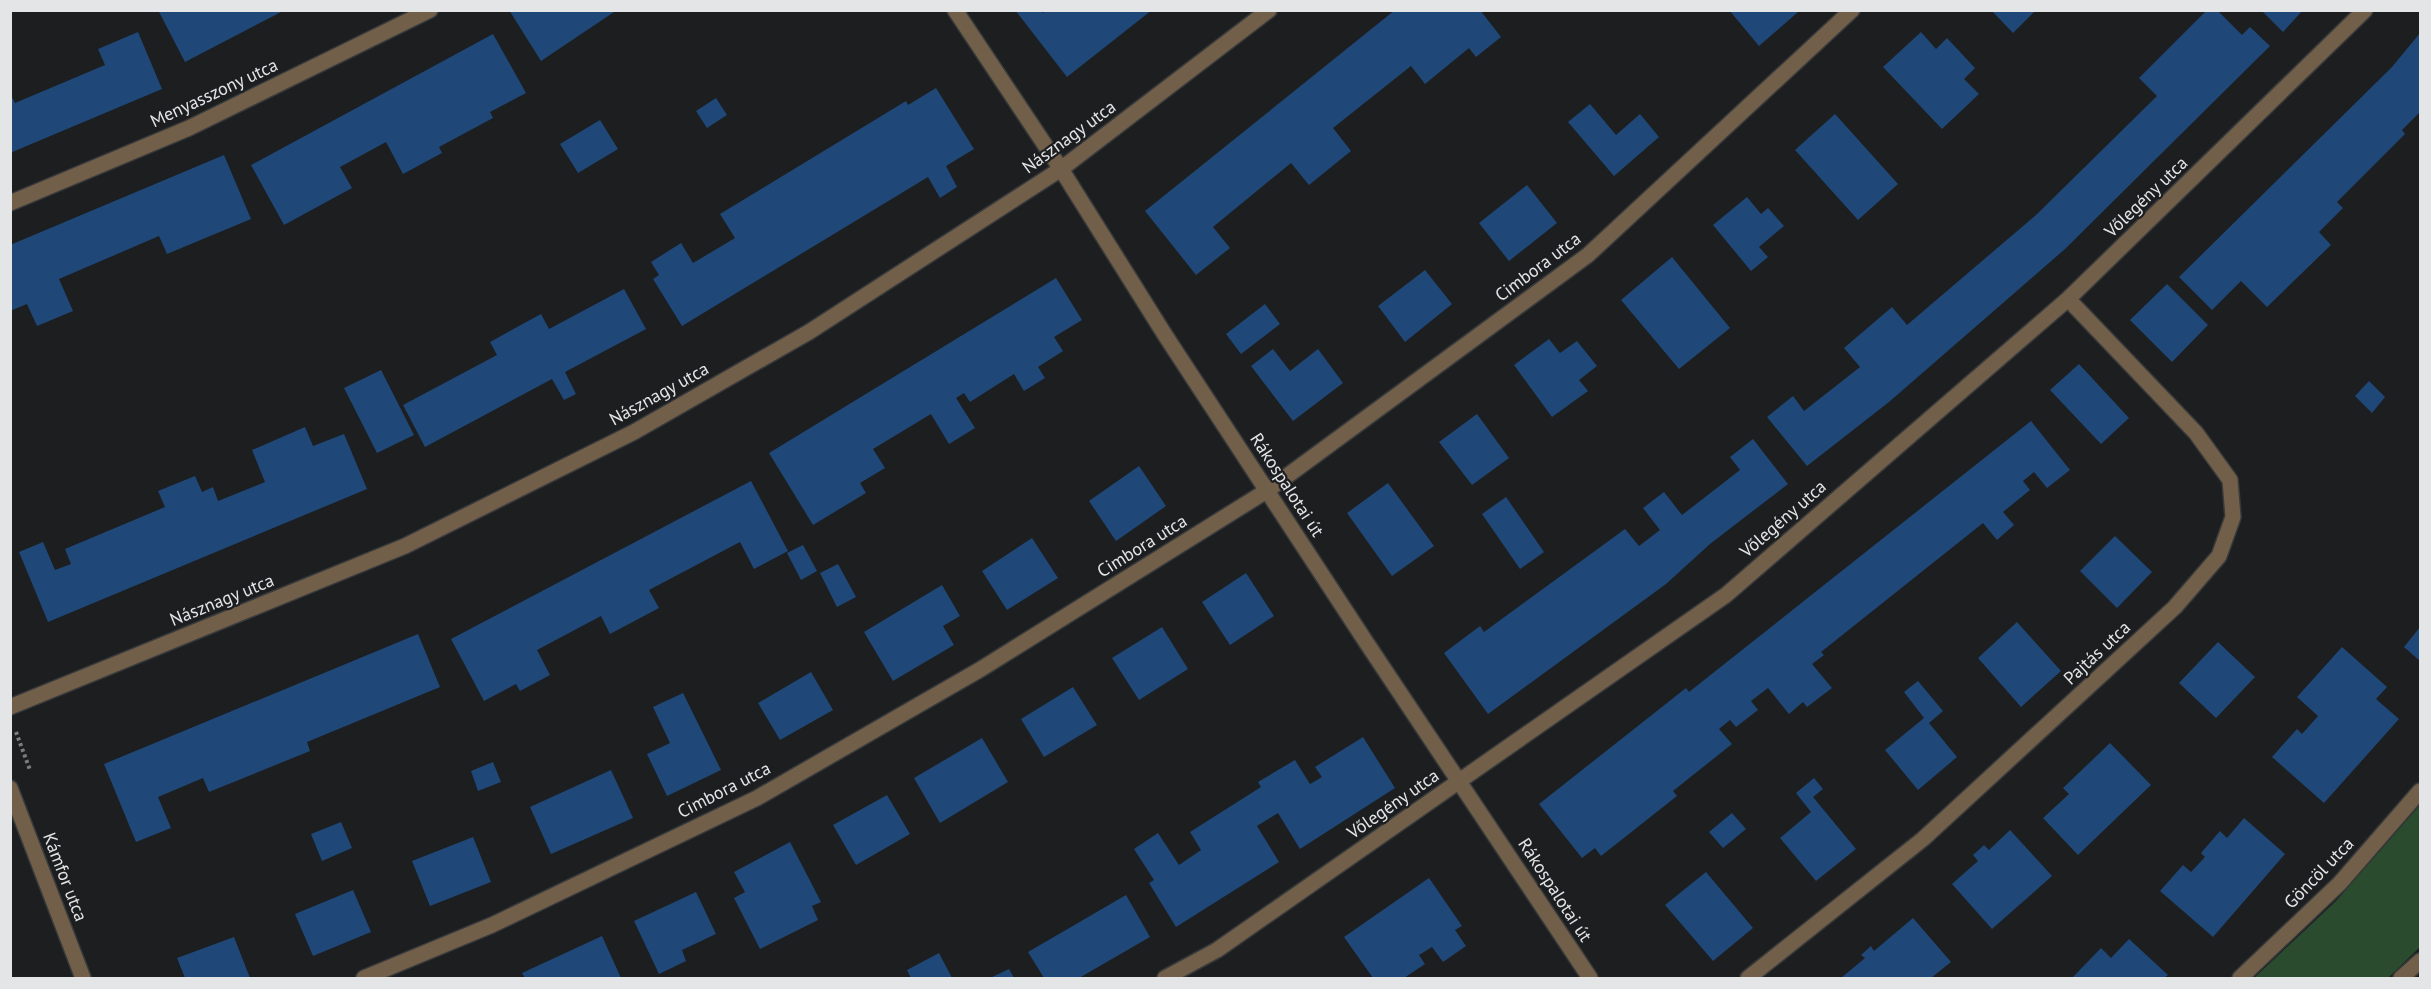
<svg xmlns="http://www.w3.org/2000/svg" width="2431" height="989" viewBox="0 0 2431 989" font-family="'PT Sans',sans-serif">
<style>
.green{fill:#2a4b2e}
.building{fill:#1f4878}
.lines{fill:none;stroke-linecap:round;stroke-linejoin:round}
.minor-casing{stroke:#383a3c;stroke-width:18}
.path{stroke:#7c7d7f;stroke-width:4;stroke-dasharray:3 3;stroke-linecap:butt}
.minor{stroke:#725f49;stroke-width:15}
.labels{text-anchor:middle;stroke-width:4.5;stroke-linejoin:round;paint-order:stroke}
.street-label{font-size:18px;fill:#e4e5e7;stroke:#1c1e20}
</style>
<rect width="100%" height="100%" fill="#1c1e20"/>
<path class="green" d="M2420,805V947L2388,978H2254L2336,901Z"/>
<path class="building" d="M158,10H285L185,62Z
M509,10H617L541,61Z
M1015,10H1040L1043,13L1047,10H1152L1067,77Z
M1395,10H1480L1501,37L1476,57L1469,48L1425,84L1411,66L1333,128L1351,151L1309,185L1291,163L1213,227L1230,248L1196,275L1145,211Z
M1729,10H1797L1798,12L1759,46Z
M1991,10H2036L2013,33Z
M2207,10H2217L2242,35L2250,27L2270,46L2065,249L1889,402L1807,466L1767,417L1793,396L1804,411L1860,367L1844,348L1892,307L1907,325L2036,215L2157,96L2139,78Z
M2261,10H2303L2283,32Z
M138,32L162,89L10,153V93L15,103L105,65L98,49Z
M1921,32L1936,49L1947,38L1975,68L1964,79L1979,94L1942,129L1883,67Z
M2420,33V112L2402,130L2405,134L2337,202L2343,208L2319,232L2331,245L2267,307L2241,281L2212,310L2179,277L2392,67Z
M493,34L526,93L490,112L493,118L439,147L442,153L403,174L386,142L340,167L352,188L284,225L251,165Z
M936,88L974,149L946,166L957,187L940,198L928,177L682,326L653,279L659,275L651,262L681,243L693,263L735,238L720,214L906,101L908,105Z
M716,98L727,115L707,128L696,111Z
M1590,104L1616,135L1640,114L1659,137L1614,176L1568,122Z
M1835,114L1898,184L1858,220L1795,150Z
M600,120L618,149L578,173L560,144Z
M224,155L251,219L167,254L159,236L59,279L73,311L37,326L27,304L10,311V245Z
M1527,185L1557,223L1509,261L1479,223Z
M1747,197L1761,214L1768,208L1784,226L1759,247L1768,257L1751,271L1713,225Z
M1672,257L1730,328L1679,369L1621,300Z
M1425,270L1452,304L1405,342L1378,306Z
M1056,278L1082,320L1054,337L1063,351L1038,367L1045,378L1024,391L1014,374L970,402L964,393L956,398L975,428L949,444L931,414L873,449L885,468L860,483L866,493L813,525L769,453Z
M2167,284L2208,325L2172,362L2130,320Z
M624,289L646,329L565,372L576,394L564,400L552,379L425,447L403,405L497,355L490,342L541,314L549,329Z
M1265,304L1280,324L1241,354L1226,334Z
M1549,339L1560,353L1577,341L1597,366L1579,380L1588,391L1552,417L1514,365Z
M1273,349L1290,371L1318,349L1343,383L1293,421L1251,366Z
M2079,364L2129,418L2101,444L2050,390Z
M381,370L414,435L377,453L344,388Z
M2369,381L2385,397L2372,413L2355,396Z
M1477,414L1509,458L1472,485L1439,442Z
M2031,421L2070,470L2047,488L2034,472L2023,481L2030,490L2003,512L2014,525L1997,540L1983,523L1821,652L1824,655L1812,664L1832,688L1807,707L1803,702L1789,714L1768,688L1751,701L1758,710L1736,727L1730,720L1719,729L1732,744L1673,791L1677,796L1601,856L1595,848L1582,858L1539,804L1686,688L1689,692Z
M305,427L313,446L344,434L367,489L48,622L19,552L43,542L55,570L71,564L65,549L165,507L158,491L195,476L202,492L213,487L218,501L265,482L252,450Z
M1753,439L1788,484L1710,544L1666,584L1488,714L1444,653L1480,626L1484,632L1625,529L1639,546L1660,530L1643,508L1664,492L1682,515L1740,470L1730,457Z
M1139,466L1166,506L1116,541L1089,501Z
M751,481L788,551L754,569L740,542L649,590L659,608L610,634L601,616L537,650L550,675L520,691L516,684L484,701L451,639Z
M1388,483L1434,546L1392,576L1347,513Z
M1506,497L1544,552L1520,569L1482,514Z
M2115,536L2152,572L2117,608L2080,571Z
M1032,538L1058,578L1007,610L982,571Z
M803,545L817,571L801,580L787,553Z
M838,564L856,597L837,607L820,573Z
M1246,573L1274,616L1230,645L1202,602Z
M942,585L960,616L943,626L954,645L893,681L864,632Z
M2017,622L2061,671L2021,707L1978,658Z
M1162,627L1188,669L1139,700L1112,658Z
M2420,627V661L2404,647Z
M418,634L440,687L307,742L310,751L209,792L203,778L158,797L171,828L136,842L104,764Z
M2218,642L2255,677L2216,718L2179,683Z
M2342,647L2387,687L2376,699L2399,719L2324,803L2272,757L2297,729L2302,734L2318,716L2297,697Z
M811,672L833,710L780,740L758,703Z
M1918,681L1943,711L1929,723L1957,757L1918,790L1885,750L1924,718L1904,692Z
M1073,687L1097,725L1044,757L1021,719Z
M683,693L721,770L667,796L647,754L670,743L653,707Z
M1363,737L1395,788L1300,849L1278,813L1257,826L1279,862L1176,927L1149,883L1154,880L1134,849L1158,833L1179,865L1201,850L1190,832L1261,787L1258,782L1295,760L1310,784L1322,777L1315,767Z
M982,738L1008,782L940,823L914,778Z
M2110,743L2151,785L2078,855L2043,818L2069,794L2063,788Z
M493,762L501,782L478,791L471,771Z
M611,770L633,818L551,854L530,807Z
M1814,778L1823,789L1813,797L1856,849L1816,881L1780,838L1811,812L1796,793Z
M887,795L910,834L856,865L833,825Z
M1732,813L1746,829L1723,848L1709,832Z
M2244,818L2285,854L2213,937L2160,891L2183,865L2191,872L2205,857L2201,853L2220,831L2227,838Z
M341,822L352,848L322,861L311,834Z
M2010,830L2052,876L1992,929L1952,884L1978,861L1973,855L1984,845L1989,850Z
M473,837L491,882L430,906L412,861Z
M790,842L821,902L812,906L818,920L760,949L734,898L745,892L734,872Z
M1706,872L1753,928L1713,961L1665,905Z
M1429,878L1462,926L1455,930L1466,946L1443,962L1432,947L1419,955L1425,964L1404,978H1373L1344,937Z
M353,890L371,932L313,956L295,914Z
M696,892L716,934L682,950L686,961L659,974L634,921Z
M1126,895L1150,937L1079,978H1044L1028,952Z
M1913,918L1951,962L1931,978H1841L1865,958L1861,955L1871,946L1874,951Z
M602,936L621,978H525L522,973Z
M234,937L250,978H185L177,958Z
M2129,939L2168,975L2164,978H2072L2101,948L2111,958Z
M939,953L952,978H911L907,970Z
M1009,969L1014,978H990Z"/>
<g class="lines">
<g class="minor-casing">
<path id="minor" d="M955,10L1061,169L1165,335L1366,642L1590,978
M10,203L189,128L430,10
M10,707L405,546L634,432L809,332L1061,169L1269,10
M10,788L83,978
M364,978L492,925L757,798L981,669L1268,490L1588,255L1852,10
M1165,978L1217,950L1726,595L2068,299L2365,10
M1748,978L1923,839L2175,607L2219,556L2233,517L2230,480L2196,433L2068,299
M2240,978L2340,883L2420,791
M2401,978L2420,961"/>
</g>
<path class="path" d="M16,732L30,770"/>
<use href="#minor" class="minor"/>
</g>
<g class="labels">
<g class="street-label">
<text transform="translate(214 93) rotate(-25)" y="6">Menyasszony utca</text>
<text transform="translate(1069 137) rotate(-36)" y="6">Násznagy utca</text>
<text transform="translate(2146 197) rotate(-44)" y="6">Vőlegény utca</text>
<text transform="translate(1538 267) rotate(-37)" y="6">Cimbora utca</text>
<text transform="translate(659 394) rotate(-29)" y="6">Násznagy utca</text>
<text transform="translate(1287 485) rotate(57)" y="6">Rákospalotai út</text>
<text transform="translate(1783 519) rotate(-41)" y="6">Vőlegény utca</text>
<text transform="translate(1142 546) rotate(-32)" y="6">Cimbora utca</text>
<text transform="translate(222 600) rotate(-22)" y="6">Násznagy utca</text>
<text transform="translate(2097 653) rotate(-43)" y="6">Pajtás utca</text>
<text transform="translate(724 790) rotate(-27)" y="6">Cimbora utca</text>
<text transform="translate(1393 804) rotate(-35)" y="6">Vőlegény utca</text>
<text transform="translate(2319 873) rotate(-46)" y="6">Göncöl utca</text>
<text transform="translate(65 877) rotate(69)" y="6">Kámfor utca</text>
<text transform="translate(1555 890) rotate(57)" y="6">Rákospalotai út</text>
</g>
</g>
<rect width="2431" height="989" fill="none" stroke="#e4e5e7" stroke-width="24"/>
</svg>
